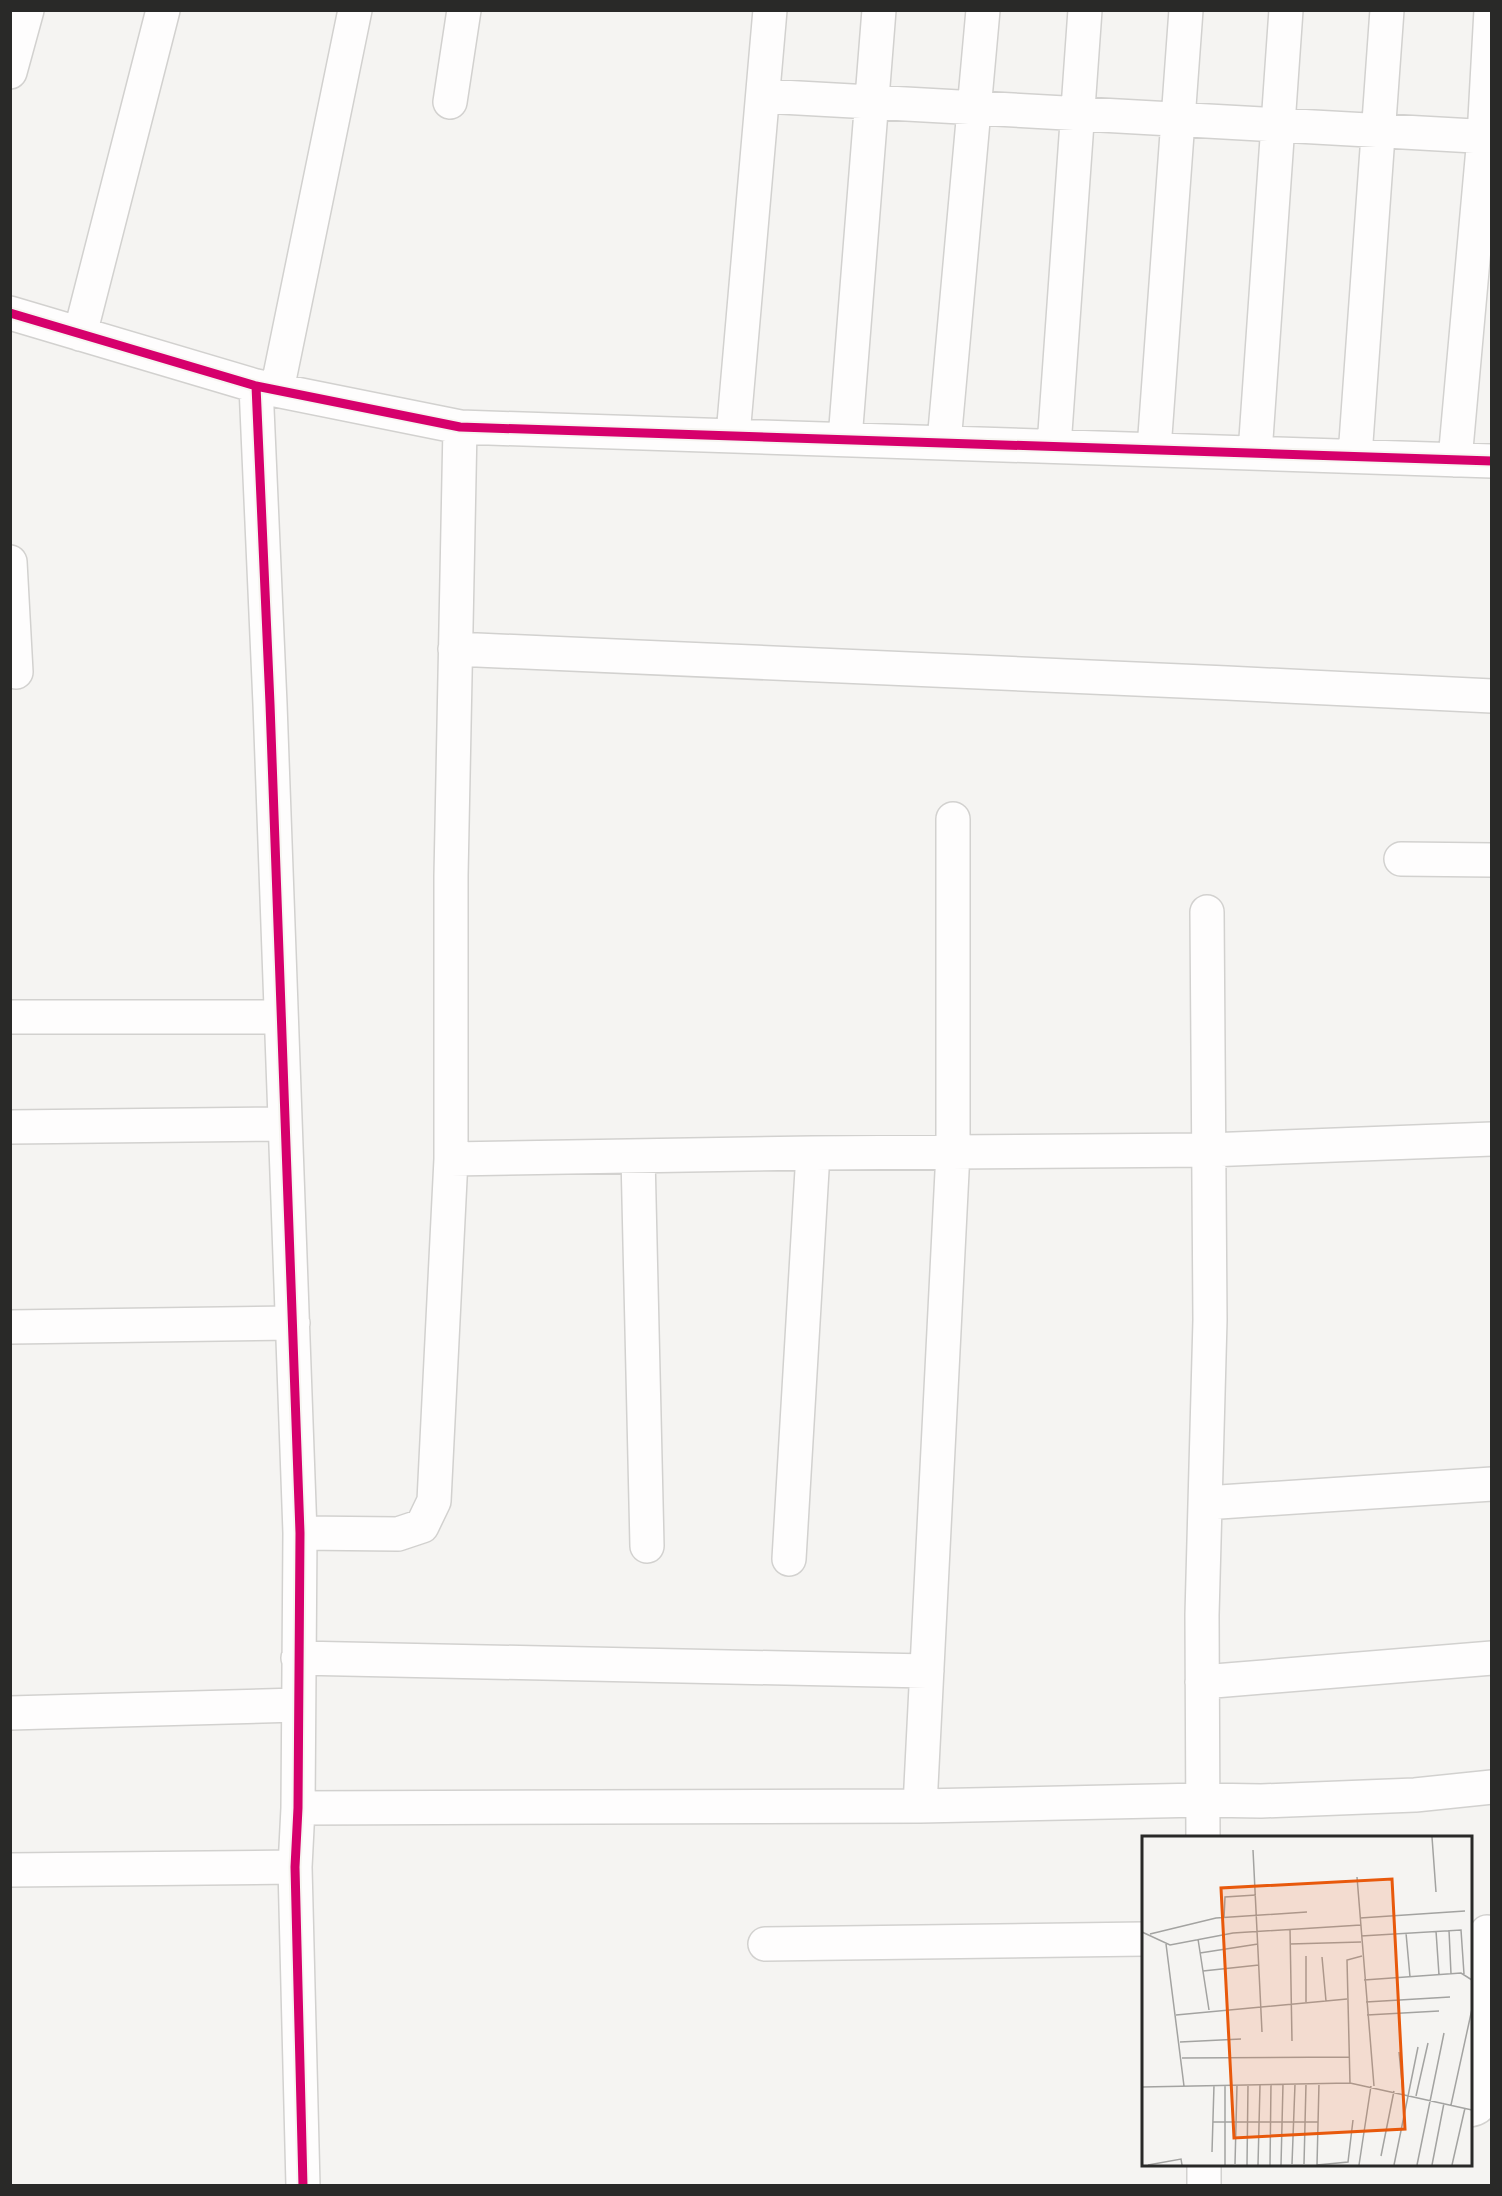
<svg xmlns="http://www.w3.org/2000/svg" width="1502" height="2196" viewBox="0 0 1502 2196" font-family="Manrope,sans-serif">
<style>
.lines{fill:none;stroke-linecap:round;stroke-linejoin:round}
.minor-casing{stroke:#d2d1cf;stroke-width:36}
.minor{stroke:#fefdfd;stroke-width:33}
.cycleway-casing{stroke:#f6f5f1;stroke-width:13}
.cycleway{stroke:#d6006c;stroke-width:9}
.inset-road{fill:none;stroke:#a3a3a1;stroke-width:1.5}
.view{fill:#e8590c;fill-opacity:0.15;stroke:#e8590c;stroke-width:3}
.inset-edge{fill:none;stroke:#292928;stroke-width:3}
</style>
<rect width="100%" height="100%" fill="#f5f4f2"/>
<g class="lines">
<g class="minor-casing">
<path id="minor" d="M10,72L27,10
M763,96L1492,137
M450,102L464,10
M10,313L256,386L460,427L1492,461
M80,334L163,10
M256,386L270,704L300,1533L298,1808L295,1867L303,2186
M277,390L355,10
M733,435L770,10
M845,439L879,10
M944,442L983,10
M1054,446L1085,10
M1154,449L1186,10
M1255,453L1286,10
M1355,456L1387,10
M1455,460L1484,137L1491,10
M10,562L16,672
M455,649L1227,683L1492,696
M1401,859L1492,860
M10,1017H281
M10,1127L285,1124
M638,1156L647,1546
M451,1159L813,1153L1208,1150L1492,1139
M10,1327L293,1323
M1205,1503L1492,1484
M300,1533L398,1534L422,1526L434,1501L451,1159V876L460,427
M789,1559L813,1153
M298,1658L927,1671
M1202,1682L1492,1658
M10,1713L297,1705
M920,1806L953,1152V819
M298,1808L920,1806L1202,1800L1261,1801L1415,1795L1492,1787
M1203,1838L1202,1615L1210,1320L1207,912
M10,1870L295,1867
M765,1944L1144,1939
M1470,2110C1483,2108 1486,2095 1489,2084L1487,1932
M1204,2164V2186"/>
</g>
<use href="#minor" class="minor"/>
<g class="cycleway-casing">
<path id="cycleway" d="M10,313L256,386L460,427L1492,461
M256,386L270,704L300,1533L298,1808L295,1867L303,2186"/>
</g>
<use href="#cycleway" class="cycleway"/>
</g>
<g transform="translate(1142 1836)">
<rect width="330" height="330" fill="#f5f4f2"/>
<path class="inset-road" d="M290,1L294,56M111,14L120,196M215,41L232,250M82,82L83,61L114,59M218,82L323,75M148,93L150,205M307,94L309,138M294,95L297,139M0,96L28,109L91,97L219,89M264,97L268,141M8,98L74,82L165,76M219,100L319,94L322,138M56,103L67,174M24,108L42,250M148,108L219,106M58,117L116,108M180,121L184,165M61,135L117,129M222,144L319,137L330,144M164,166V120M224,166L308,161M34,179L205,163M225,179L297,175M38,206L99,203M257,216L261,257M40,222L208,221M208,247L205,124L220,120M83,249V329M0,251L208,247L330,274M274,260L286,207M309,269L330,173M71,286H176M70,316L72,249M239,320L252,255M93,328L95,249M150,328L153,248M162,328L164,248M6,329L39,323L40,329M105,329L106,249M116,329L118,249M128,329L129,248M139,329L141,248M175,329L177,247M175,329L206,326L211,284M217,329L229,250M252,329L276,211M275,329L302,197M290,329L302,267M310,329L323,272"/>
<path class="view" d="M250,43L263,293L92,302L79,52Z"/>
<rect width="330" height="330" class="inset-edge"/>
</g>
<rect width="1502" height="2196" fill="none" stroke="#292928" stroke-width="24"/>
</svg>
